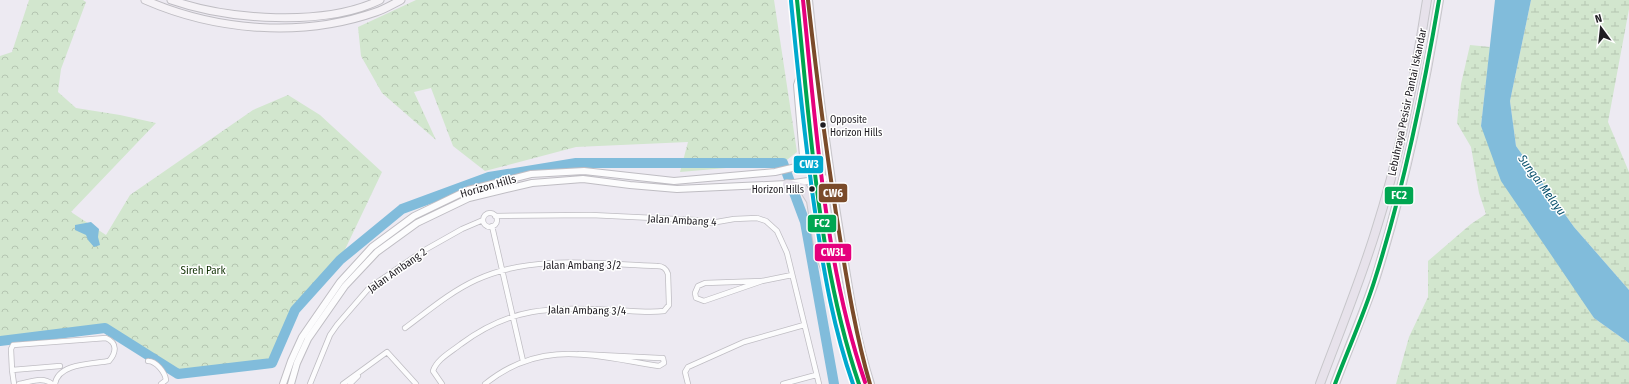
<svg xmlns="http://www.w3.org/2000/svg" width="1629" height="384" viewBox="0 0 1629 384" font-family="'Fira Sans Condensed',sans-serif">
<style>
.forest{fill:url(#forest-crowns)}
.wetland{fill:url(#wetland-marsh)}
.water{fill:#81bcdb}
.lines{fill:none;stroke-linecap:round;stroke-linejoin:round}
.river{stroke:#81bcdb;stroke-width:10}
.minor-casing{stroke:#bfbdc3;stroke-width:6}
.tertiary-casing{stroke:#bfbdc3;stroke-width:8}
.secondary-casing{stroke:#bfbdc3;stroke-width:9}
.trunk-casing{stroke:#c7c6ca;stroke-width:10}
.minor{stroke:#fcfcfd;stroke-width:4.5}
.tertiary{stroke:#fcfcfd;stroke-width:6}
.secondary{stroke:#f5f2f6;stroke-width:7}
.trunk{stroke:#e7e2eb;stroke-width:8}
.bus-1-casing{stroke:#fff;stroke-width:7}
.bus-2-casing{stroke:#fff;stroke-width:7}
.bus-3-casing{stroke:#fff;stroke-width:7}
.bus-4-casing{stroke:#fff;stroke-width:7}
.bus-1{stroke:#00a651;stroke-width:4}
.bus-2{stroke:#00a9ce;stroke-width:4}
.bus-3{stroke:#e5007d;stroke-width:4}
.bus-4{stroke:#7a4b2a;stroke-width:4}
.bus-dot{fill:#1f1c22;stroke:#fff;stroke-width:1.5}
.labels{text-anchor:middle;stroke-width:3;stroke-linejoin:round;paint-order:stroke}
.bus-label{font-size:10px;fill:#1f1c22;stroke:#fff;text-anchor:start}
.street-label{font-size:11px;fill:#1f1c22;stroke:#fff}
.park-label{font-size:11px;fill:#133306;stroke:#fff}
.water-label{font-size:12px;font-style:italic;fill:#08506c;stroke:#fff}
.line-badge{stroke:#fff;stroke-width:1.5}
.badge-label{font-size:11px;text-anchor:middle;font-weight:bold;fill:#fff}
</style>
<defs>
<pattern id="forest-crowns" width="20" height="18" patternUnits="userSpaceOnUse"><rect width="20" height="18" fill="#d2e6ce"/><path d="M2 6a3 3 0 1 1 6 0M12 15a3 3 0 1 1 6 0" fill="none" stroke="#b4c5b1"/></pattern>
<pattern id="wetland-marsh" width="20" height="14" patternUnits="userSpaceOnUse"><rect width="20" height="14" fill="#d2e6ce"/><path d="M1 5h8M5 5V1M11 12h8M15 12V8" fill="none" stroke="#b4c5b1"/></pattern>
</defs>
<rect width="100%" height="100%" fill="#edeaf2"/>
<path class="forest" d="M29,0H83L86,2L61,69L58,92L76,108L120,115L156,123L71,212L106,235L130,195L253,110L288,95L320,115L382,172L340,260L295,310L272,363L178,374L105,328L0,341V56L12,52Z
M416,0H774L797,152L783,163L680,172L688,142L576,147L485,171L453,146L431,88L414,92L436,140L382,93L361,56L358,27Z"/>
<path class="wetland" d="M1531,0H1629V9L1608,122L1629,172V290L1574,227L1516,146L1510,101Z
M1470,45L1490,47L1481,126L1594,318L1629,343V384H1396L1409,337L1428,297V261L1471,224L1486,214L1479,193L1471,147L1457,123L1461,84Z"/>
<path class="water" d="M1495,0H1531L1510,101L1516,146L1574,227L1629,290V343L1594,318L1501,181L1481,126Z
M91,222L99,229L98,237L100,245L94,247L88,240L86,235L75,230V225Z"/>
<g class="lines">
<path class="river" d="M0,341L105,328L178,374L272,363L295,310L340,260L402,209L489,177L576,163H783L805,222L834,384"/>
<g class="minor-casing">
<path id="minor" d="M483 220a7 7 0 1 1 14 0a7 7 0 1 1-14 0Z
M495,216L591,215L696,220L711,223L734,219L757,218L766,221L777,231L787,253L819,384
M492,226L523,361
M762,281L704,301L696,298L695,293L698,286L705,283L762,281L792,275
M405,328C428,311 450,292 476,280C532,254 598,264 657,266C663,266 666,268 668,274L669,305L664,311C649,313 633,311 618,310C555,308 515,304 461,344C451,352 437,359 433,371L442,384
M148,361C156,361 165,372 166,380L161,384
M12,370L11,349L13,345L106,338C118,343 116,353 109,361C92,364 58,363 55,384
M14,384L12,370L60,366
M19,384C30,382 43,376 52,384
M310,384L330,335L337,325L369,288L423,251L462,229L483,220
M343,384L387,352L416,384
M350,384L358,376
M485,384C542,338 593,356 659,366L664,363L663,358H659L579,354
M688,384L685,372L688,367L744,342L804,325
M783,384L816,375"/>
</g>
<g class="tertiary-casing">
<path id="tertiary" d="M283,384L291,361L302,337L340,282L372,247L414,216L468,190L531,174L584,171L674,181L775,172L796,167L800,164L803,156L797,85L803,67
M291,384L297,363L308,339L345,286L377,252L417,223L469,198L532,183L583,179L630,185L677,189L787,184L829,178"/>
</g>
<g class="secondary-casing">
<path id="secondary" d="M145,0C216,31 302,38 376,12C385,9 393,4 401,0
M171,0C228,20 324,27 380,0"/>
</g>
<g class="trunk-casing">
<path id="trunk" d="M797,0C805,78 812,156 824,233C832,284 841,335 859,384
M808,0C817,84 828,167 842,250C849,295 856,340 870,384
M787,184L803,188L811,201L819,252L827,274
M1320,384C1339,333 1360,282 1376,230C1400,155 1415,78 1427,0
M1335,384C1348,349 1363,315 1375,280C1404,188 1424,94 1439,0"/>
</g>
<use href="#minor" class="minor"/>
<use href="#tertiary" class="tertiary"/>
<use href="#secondary" class="secondary"/>
<use href="#trunk" class="trunk"/>
<g class="bus-1-casing">
<path id="bus-1" d="M797,0C810,126 818,264 859,384
M1335,384C1348,349 1364,315 1375,279C1404,188 1423,94 1439,0"/>
</g>
<g class="bus-2-casing">
<path id="bus-2" d="M791,1C798,73 805,146 816,218C824,274 834,330 853,384"/>
</g>
<g class="bus-3-casing">
<path id="bus-3" d="M803,0C816,125 824,263 865,382"/>
</g>
<g class="bus-4-casing">
<path id="bus-4" d="M808,0C817,80 827,159 840,238C848,287 856,336 870,384"/>
</g>
<use href="#bus-1" class="bus-1"/>
<use href="#bus-2" class="bus-2"/>
<use href="#bus-3" class="bus-3"/>
<use href="#bus-4" class="bus-4"/>
</g>
<g class="bus-dot">
<circle cx="823" cy="125" r="3.5"/>
<circle cx="812" cy="189" r="3.5"/>
</g>
<g class="labels">
<g class="bus-label">
<text x="830" y="123">Opposite<tspan x="830" dy="13">Horizon Hills</tspan></text>
<text x="804" y="193" text-anchor="end">Horizon Hills</text>
</g>
<g class="street-label">
<text transform="translate(1407 102) rotate(-78)" y="4">Lebuhraya Pesisir Pantai Iskandar</text>
<text transform="translate(488 186) rotate(-16)" y="4">Horizon Hills</text>
<text transform="translate(682 220) rotate(3)" y="4">Jalan Ambang 4</text>
<text x="582" y="269">Jalan Ambang 3/2</text>
<text transform="translate(397 270) rotate(-35)" y="4">Jalan Ambang 2</text>
<text transform="translate(587 310) rotate(1)" y="4">Jalan Ambang 3/4</text>
</g>
<g class="park-label">
<text x="203" y="274">Sireh Park</text>
</g>
<g class="water-label">
<text transform="translate(1542 185) rotate(54)" y="4">Sungai Melayu</text>
</g>
</g>
<g class="line-badge">
<rect x="793" y="155" width="31" height="19" rx="4" fill="#00a9ce"/>
<rect x="818" y="183" width="30" height="20" rx="4" fill="#7a4b2a"/>
<rect x="1384" y="186" width="30" height="19" rx="4" fill="#00a651"/>
<rect x="807" y="214" width="30" height="19" rx="4" fill="#00a651"/>
<rect x="814" y="243" width="38" height="19" rx="4" fill="#e5007d"/>
</g>
<g class="badge-label">
<text x="809" y="168">CW3</text>
<text x="833" y="197">CW6</text>
<text x="1399" y="199">FC2</text>
<text x="822" y="227">FC2</text>
<text x="833" y="256">CW3L</text>
</g>
<g transform="translate(1601 28) rotate(345)" stroke="#ffffff" stroke-width="3" paint-order="stroke">
<path d="M0-3L7 15L0 10L-7 15Z" fill="#1f1c22"/>
<text y="-6" font-size="11" font-weight="bold" text-anchor="middle" fill="#1f1c22">N</text>
</g>
</svg>
